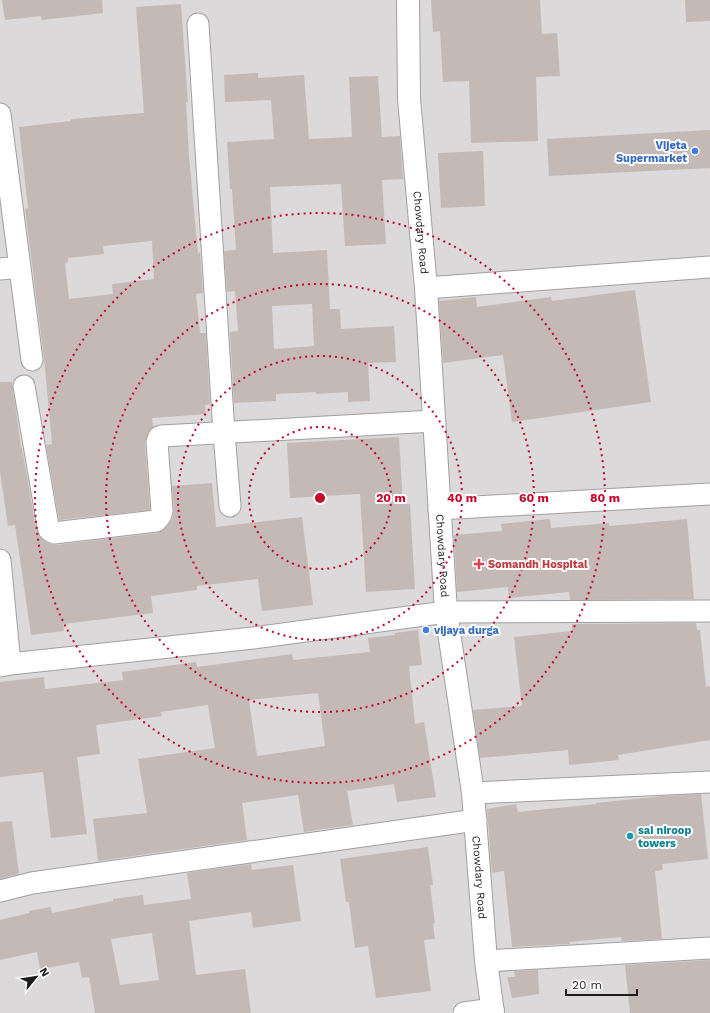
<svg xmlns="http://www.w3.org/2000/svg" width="710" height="1013" viewBox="0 0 710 1013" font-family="'Work Sans',sans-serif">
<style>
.residential{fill:#dbd9da}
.building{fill:#c5b9b6;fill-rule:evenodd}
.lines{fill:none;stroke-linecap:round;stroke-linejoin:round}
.minor-casing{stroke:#a0a0a0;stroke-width:23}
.tertiary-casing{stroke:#a0a0a0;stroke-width:24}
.minor{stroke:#fff;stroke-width:21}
.tertiary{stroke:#fff;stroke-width:22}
.ring{fill:none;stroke:#c60329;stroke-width:2;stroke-dasharray:2 4}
.shop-dot{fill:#3f7fe0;stroke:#fff;stroke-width:1.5}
.health-dot{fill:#e0444e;stroke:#fff;stroke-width:1.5}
.culture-dot{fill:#0f9aa8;stroke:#fff;stroke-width:1.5}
.labels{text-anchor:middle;stroke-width:4;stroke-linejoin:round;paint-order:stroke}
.shop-label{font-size:11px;font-weight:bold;fill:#366cbe;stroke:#fff;text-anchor:end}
.street-label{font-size:11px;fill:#1c1c1c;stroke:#fff}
.health-label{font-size:11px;font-weight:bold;fill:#be3a42;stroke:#fff;text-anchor:start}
.culture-label{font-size:11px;font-weight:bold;fill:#0d838f;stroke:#fff;text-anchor:start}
.centre{fill:#c60329;stroke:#fff;stroke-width:2}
.ring-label{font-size:12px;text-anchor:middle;font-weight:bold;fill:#c60329;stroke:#fff;stroke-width:4;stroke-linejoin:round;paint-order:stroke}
</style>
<rect width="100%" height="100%" fill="#eee8e2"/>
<path class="residential" d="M0,0H710V1013H0Z"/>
<path class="building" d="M2,0H102L103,13L42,20L41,16L5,20Z
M431,0H540L542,34L557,33L560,76L536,77L538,141L471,143L469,81L443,82L440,31L433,32Z
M685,0H710V21L686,22Z
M181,4L188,102H186L189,156L198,253L200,252L203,293L196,294L200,333H206L210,404L205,405L206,414L152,418L153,427L148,433L145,443L150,510L59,520L46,445L52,444L44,358L25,209L28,208L19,127L71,121V119L144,113L136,7ZM152,241L154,279L112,284L113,294L69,299L65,263L68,262V258L104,254L103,246Z
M258,73V78L304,75L309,139L352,137L349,77L378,76L382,137L400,136L403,179L382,180L386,244L345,246L341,184L270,187L273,253L327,250L330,309H340L341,329L394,326L396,362L368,363L370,401L348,402V392L316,394V392L276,394V401L234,403L230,332L238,331L235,291L227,292L224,251L236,250L232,189H230L227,142L274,139L271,100L225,102L224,75ZM312,304L314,346L274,349L272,306Z
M710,130V168L549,176L547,139Z
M483,151L485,206L441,208L438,153Z
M635,290L651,402L512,422L503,355L443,363L439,301L476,297L477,307L551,297L552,301Z
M0,382H12L21,448H22L36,528L39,537L43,540L48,543L55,545L158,533L167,527L173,517L174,510L172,486L212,483L216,527L302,517L313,605L262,611L258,579L197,586V590L151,596L153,613L63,624L64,631L31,635L15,525L8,526L0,472Z
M399,437L403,504H410L415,589L366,592L360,494L290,498L287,443Z
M550,519L551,528L609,523V526L687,519L694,599L570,600L569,592L509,598L508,587L457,592L454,535L502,531L501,524Z
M696,623L697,630H700L706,687L710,686V740L618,755L619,760L569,765L568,750L480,758L473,710L522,706L514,637L572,631V624Z
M418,630L422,665L409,666L415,724L424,722L436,797L397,802L394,784L347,791L353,825L304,832L298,795L242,803L247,840L98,861L93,819L147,813L138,759L215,748L208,705L161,712L162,716L96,725L100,754L77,757L87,834L51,838L43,772L0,777V682L44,677L45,689L123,680L122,672L196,662L197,667L292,654L293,660L370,652L368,638L395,635V633ZM318,693L325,746L257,756L249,700Z
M701,794L708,859L662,864L663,870L655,871L662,939L622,941L621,937L569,942L570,944L512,947L504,871L492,873L487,809L516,804L518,812L596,804V803L664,796Z
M12,821L19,874L0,879V822Z
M428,847L433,885H430L435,923L433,924L435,939L424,940L431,991L376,998L368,946L355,948L349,902H346L340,859Z
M251,864L252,870L293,865L301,921L253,928L251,912L189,921L196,975L245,969L251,1013H95L89,977L82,978L79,962L40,969L37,952L0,960V920L29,913V911L51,907L52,913L113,901V899L143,895L144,905L191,899L187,873ZM152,933L159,980L120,985L111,939Z
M710,960V1013H630L625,965Z
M538,970L539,994L512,998L507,977H515L514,971Z"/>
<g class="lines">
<g class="minor-casing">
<path id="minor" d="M198,24L224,433L230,506
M0,114L32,360
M0,269L20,267
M426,288L710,267
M24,386L48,526L49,530L54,533L156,521C160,518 161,516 162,511L157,442L159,437L162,436L434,421
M439,509L710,494
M0,560L10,664
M0,666L10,664L253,638L446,612L710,611
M473,793L710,782
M0,891L32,883L476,820
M486,961L710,948
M464,1013L493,1009"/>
</g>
<g class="tertiary-casing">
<g id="tertiary">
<path id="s1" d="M408,0L409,99L426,288L446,612L473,793L486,961L493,1013"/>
</g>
</g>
<use href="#minor" class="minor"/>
<use href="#tertiary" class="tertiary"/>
</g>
<g class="ring">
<circle cx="320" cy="498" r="71"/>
<circle cx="320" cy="498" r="142"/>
<circle cx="320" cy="498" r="214"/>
<circle cx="320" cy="498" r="285"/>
</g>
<g class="shop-dot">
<circle cx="695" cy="151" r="4"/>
<circle cx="426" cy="630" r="4"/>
</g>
<path class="health-dot" d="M477 558h4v4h4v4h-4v4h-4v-4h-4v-4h4z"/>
<circle class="culture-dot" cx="630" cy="836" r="4"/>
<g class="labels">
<g class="shop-label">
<text x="687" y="149">Vijeta<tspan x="687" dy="13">Supermarket</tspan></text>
<text x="434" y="634" text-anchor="start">vijaya durga</text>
</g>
<g class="street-label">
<text dy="4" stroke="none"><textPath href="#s1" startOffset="233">Chowdary Road</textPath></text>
<text dy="4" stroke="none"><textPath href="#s1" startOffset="557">Chowdary Road</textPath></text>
<text dy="4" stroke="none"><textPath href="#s1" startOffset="881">Chowdary Road</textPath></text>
</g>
<g class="health-label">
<text x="488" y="568">Somandh Hospital</text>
</g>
<g class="culture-label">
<text x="638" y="834">sai niroop<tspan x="638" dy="13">towers</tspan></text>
</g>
</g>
<circle cx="320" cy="498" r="6" class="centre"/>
<g class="ring-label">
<text x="391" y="502">20 m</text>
<text x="462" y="502">40 m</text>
<text x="534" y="502">60 m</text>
<text x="605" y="502">80 m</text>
</g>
<g transform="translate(36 977) rotate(60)" stroke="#ffffff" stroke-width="3" paint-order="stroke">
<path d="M0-3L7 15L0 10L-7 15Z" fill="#1c1c1c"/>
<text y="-6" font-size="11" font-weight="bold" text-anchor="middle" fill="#1c1c1c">N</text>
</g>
<path d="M566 989v6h71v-6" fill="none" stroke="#1c1c1c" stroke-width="2"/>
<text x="572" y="989" font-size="12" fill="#1c1c1c" stroke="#ffffff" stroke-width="3" paint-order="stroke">20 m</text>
</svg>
